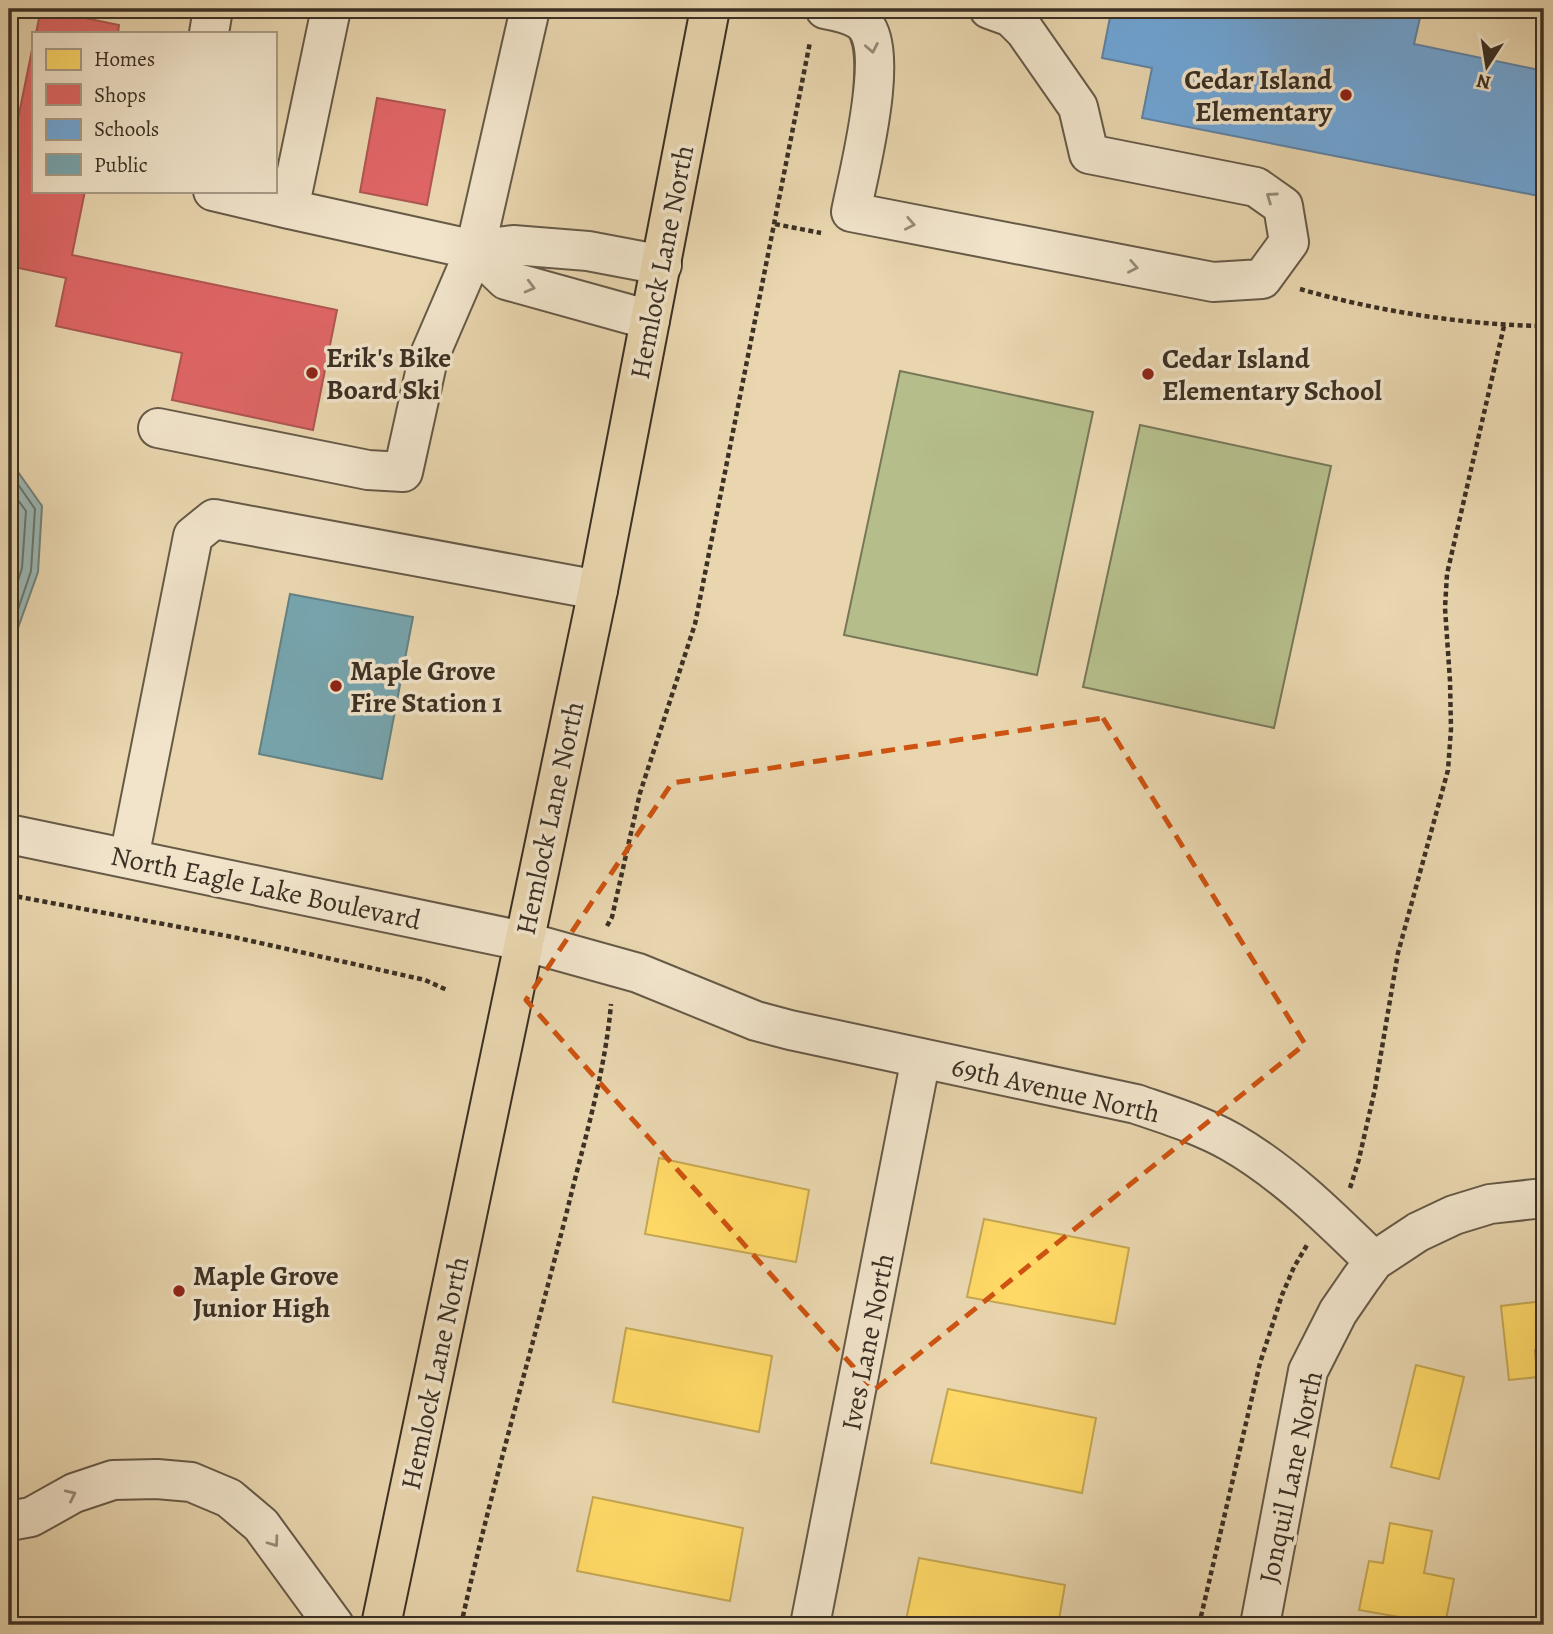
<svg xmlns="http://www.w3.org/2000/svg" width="1553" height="1634" viewBox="0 0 1553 1634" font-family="Alegreya,serif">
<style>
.green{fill:#b5be8b;stroke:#787758;stroke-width:2}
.water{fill:#9ab7b3;stroke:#74817a;stroke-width:2}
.homes{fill:#ffd966;stroke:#c4a652;stroke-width:2}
.shops{fill:#e06666;stroke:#ae5652;stroke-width:2}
.schools{fill:#6fa8dc;stroke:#5f84a5;stroke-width:2}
.public{fill:#76a5af;stroke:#648285;stroke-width:2}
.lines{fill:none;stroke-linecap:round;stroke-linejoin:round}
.shore{stroke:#6a746c;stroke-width:2}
.minor-casing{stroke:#665a47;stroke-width:42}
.major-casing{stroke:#3b3024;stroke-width:42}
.path{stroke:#3b3024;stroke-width:4.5;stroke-dasharray:5 3.5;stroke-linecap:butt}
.minor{stroke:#f1e4cb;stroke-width:38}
.major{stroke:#e9d6af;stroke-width:38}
.oneway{stroke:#968a78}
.marked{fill:none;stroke:#ce5310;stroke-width:5;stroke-dasharray:14 9;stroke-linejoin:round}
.poi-dot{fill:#8f2418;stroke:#f1e4cb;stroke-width:2.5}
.labels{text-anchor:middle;stroke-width:7;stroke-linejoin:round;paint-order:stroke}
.poi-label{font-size:28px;font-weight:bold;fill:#3b3024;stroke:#f1e4cb;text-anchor:start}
.street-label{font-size:28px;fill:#3b3024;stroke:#f1e4cb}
</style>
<rect width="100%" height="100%" fill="#e9d6af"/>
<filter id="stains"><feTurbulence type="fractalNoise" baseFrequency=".00286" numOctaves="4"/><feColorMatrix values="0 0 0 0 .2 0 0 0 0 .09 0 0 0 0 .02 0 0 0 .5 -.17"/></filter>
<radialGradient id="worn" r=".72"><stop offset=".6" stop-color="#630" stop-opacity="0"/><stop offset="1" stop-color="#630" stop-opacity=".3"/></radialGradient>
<path class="green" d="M900,371L1093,412L1037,675L844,635Z
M1140,425L1331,466L1274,728L1083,687Z"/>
<path class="water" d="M9,472H18L42,506L38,572L9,653Z"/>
<path class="homes" d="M659,1158L809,1190L796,1262L645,1234Z
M984,1219L1129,1248L1115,1324L967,1297Z
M1544,1301V1349L1535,1350L1537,1377L1509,1380L1501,1306Z
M626,1328L772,1356L759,1432L613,1402Z
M1416,1365L1464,1377L1439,1479L1391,1467Z
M948,1389L1096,1418L1082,1493L931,1463Z
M593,1497L743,1528L730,1601L577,1571Z
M1390,1523L1432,1531L1424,1573L1454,1579L1445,1625L1359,1610L1369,1561L1383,1563Z
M919,1558L1065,1585L1058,1625H905Z"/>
<path class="shops" d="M41,9L119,25L118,33H36Z
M33,45V191H85L72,255L337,310L313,430L172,400L182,353L56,326L66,278L9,266V163Z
M377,98L445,110L427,205L360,192Z"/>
<path class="schools" d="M1132,9H1422L1414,44L1544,71V197L1142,118L1152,68L1102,58L1111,12L1131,16Z"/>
<path class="public" d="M290,594L413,617L382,779L259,754Z"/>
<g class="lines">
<path class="shore" d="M9,479L15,480L35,509L31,571L9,636
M9,488L26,511L22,568L9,609
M9,504L15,514L12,566L9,576"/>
<g class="minor-casing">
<path id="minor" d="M825,9C836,11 851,14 861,21C893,46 858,175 851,212L1213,282L1262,279L1289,242L1283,206L1256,187L1089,154L1078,107L1025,31L1011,17L989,9
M209,33L213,9
M213,191L289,209L331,9
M289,209L475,250L513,245L588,251L662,265
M475,250L506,280L650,320
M158,428L368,470L403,472L428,359L475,250L530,9
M9,834L523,941L638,973L756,1021L790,1030L1136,1104C1168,1115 1201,1125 1231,1142C1285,1173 1330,1218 1374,1261
M129,858L193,536L214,519L598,590
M9,1521L31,1517L74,1493L113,1480L157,1479L191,1482L229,1498L261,1525L334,1625
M810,1625L921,1058
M1260,1625L1308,1371L1338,1312L1360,1280L1374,1261L1418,1232L1454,1215L1490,1204L1544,1198"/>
</g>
<g class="major-casing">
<path id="major" d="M381,1625L598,590L710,9"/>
</g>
<path class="path" d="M775,224L821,233
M1300,289C1376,311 1465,325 1544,326
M9,895L238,938L425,980L447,990
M607,926L612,917L640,793L695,624L810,42
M1350,1188L1359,1159L1375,1089L1398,953L1448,770L1451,729L1450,681L1445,608L1447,574L1504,326
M461,1625C492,1485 533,1347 568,1207C584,1141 605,1073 611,1004
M1199,1625L1260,1363L1282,1295L1294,1267L1307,1245"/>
<use href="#minor" class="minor"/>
<use href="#major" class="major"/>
</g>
<defs><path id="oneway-chevron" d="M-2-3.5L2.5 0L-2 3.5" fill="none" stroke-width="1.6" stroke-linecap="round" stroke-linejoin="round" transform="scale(1.75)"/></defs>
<g class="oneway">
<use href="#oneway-chevron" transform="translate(872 48) rotate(79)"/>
<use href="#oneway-chevron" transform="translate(1271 197) rotate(-145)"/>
<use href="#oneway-chevron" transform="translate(910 224) rotate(11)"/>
<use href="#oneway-chevron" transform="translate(1133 267) rotate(11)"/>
<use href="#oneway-chevron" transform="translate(530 287) rotate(15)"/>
<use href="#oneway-chevron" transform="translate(71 1495) rotate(-25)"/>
<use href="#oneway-chevron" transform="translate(274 1542) rotate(54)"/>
</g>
<path class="marked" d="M1103,718L1305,1044L874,1390L526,1000L672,783Z"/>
<g class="poi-dot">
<circle cx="1346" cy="95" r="7"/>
<circle cx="312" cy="373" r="7"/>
<circle cx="1148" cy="374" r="7"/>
<circle cx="336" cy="686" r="7"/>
<circle cx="179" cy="1291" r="7"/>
</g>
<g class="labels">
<g class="poi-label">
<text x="1332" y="89" text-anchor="end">Cedar Island<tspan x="1332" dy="32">Elementary</tspan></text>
<text x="326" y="367">Erik's Bike<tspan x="326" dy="32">Board Ski</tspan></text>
<text x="1162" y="368">Cedar Island<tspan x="1162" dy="32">Elementary School</tspan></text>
<text x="350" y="680">Maple Grove<tspan x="350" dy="32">Fire Station 1</tspan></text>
<text x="193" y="1285">Maple Grove<tspan x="193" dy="32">Junior High</tspan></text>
</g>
<g class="street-label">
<text transform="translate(661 262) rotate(-79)" y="10">Hemlock Lane North</text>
<text transform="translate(549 818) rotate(-78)" y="10">Hemlock Lane North</text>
<text transform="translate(266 887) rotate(12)" y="10">North Eagle Lake Boulevard</text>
<text transform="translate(1056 1089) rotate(13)" y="10">69th Avenue North</text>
<text transform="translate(867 1342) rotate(-79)" y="10">Ives Lane North</text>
<text transform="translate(434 1373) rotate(-78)" y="10">Hemlock Lane North</text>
<text transform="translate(1290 1477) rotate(-78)" y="10">Jonquil Lane North</text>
</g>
</g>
<rect width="1553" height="1634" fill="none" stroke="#e9d6af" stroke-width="35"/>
<rect x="10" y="10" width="1532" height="1613" fill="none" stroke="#3b3024" stroke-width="3.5"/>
<rect x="18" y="18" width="1518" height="1599" fill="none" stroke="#3b3024" stroke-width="2"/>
<rect x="32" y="32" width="245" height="161" fill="#f1e4cb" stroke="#a89c88" stroke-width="2"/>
<rect x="46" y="49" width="35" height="21" fill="#ffd966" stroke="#a89c88" stroke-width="2"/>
<text x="94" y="66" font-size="21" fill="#3b3024">Homes</text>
<rect x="46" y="84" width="35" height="21" fill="#e06666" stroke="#a89c88" stroke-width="2"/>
<text x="94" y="102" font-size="21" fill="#3b3024">Shops</text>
<rect x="46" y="119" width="35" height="21" fill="#6fa8dc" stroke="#a89c88" stroke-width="2"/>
<text x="94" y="136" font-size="21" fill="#3b3024">Schools</text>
<rect x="46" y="154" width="35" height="21" fill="#76a5af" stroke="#a89c88" stroke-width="2"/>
<text x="94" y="172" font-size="21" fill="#3b3024">Public</text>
<g transform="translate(1487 66) rotate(192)" stroke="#f1e4cb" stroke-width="5" paint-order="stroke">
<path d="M0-5L12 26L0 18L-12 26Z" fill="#3b3024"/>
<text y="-10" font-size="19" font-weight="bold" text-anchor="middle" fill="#3b3024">N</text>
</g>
<rect width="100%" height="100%" filter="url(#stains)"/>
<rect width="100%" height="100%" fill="url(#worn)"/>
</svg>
